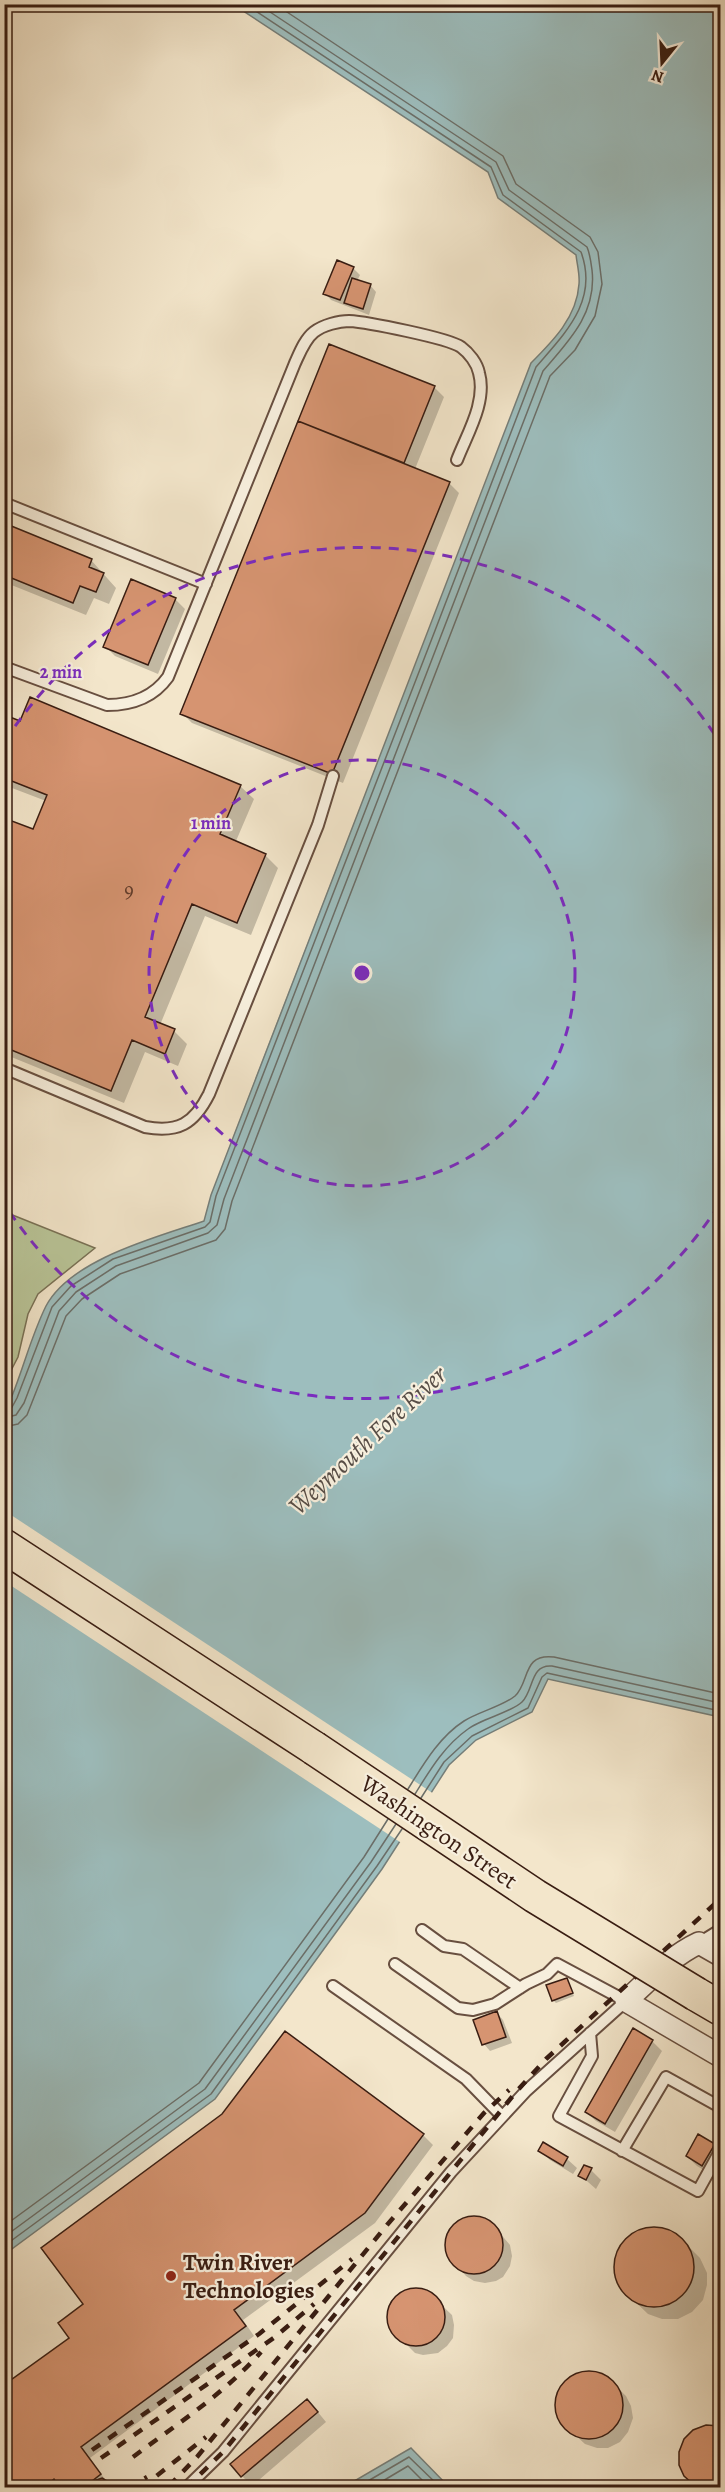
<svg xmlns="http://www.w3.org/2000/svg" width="725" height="2492" viewBox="0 0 725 2492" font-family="Alegreya,serif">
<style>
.green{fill:#b9c598;stroke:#797155;stroke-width:1.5}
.water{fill:#9dbebe;stroke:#757e79;stroke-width:1.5}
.pier{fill:#f3e6cb}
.shadow{fill:#0003}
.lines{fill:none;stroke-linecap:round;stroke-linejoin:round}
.shore{stroke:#6b6e68;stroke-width:1.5}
.building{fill:#d69471;stroke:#391d12;stroke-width:1.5}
.service-casing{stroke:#684f40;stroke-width:14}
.minor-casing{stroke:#684f40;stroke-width:24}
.primary-casing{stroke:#391d12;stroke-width:36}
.service{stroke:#f7efdd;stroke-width:10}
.minor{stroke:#f7efdd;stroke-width:21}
.primary{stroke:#f3e6cb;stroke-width:33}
.rail{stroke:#391d12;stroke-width:4.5;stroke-dasharray:10 10;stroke-linecap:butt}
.primary-bridge-casing{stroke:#391d12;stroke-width:36;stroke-linecap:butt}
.primary-bridge{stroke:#f3e6cb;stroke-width:33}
.ring{fill:none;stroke:#7b2cbf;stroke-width:3;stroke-dasharray:10 8}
.poi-dot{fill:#8f2418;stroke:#f7efdd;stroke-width:2}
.labels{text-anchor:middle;stroke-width:4.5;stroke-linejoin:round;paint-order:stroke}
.number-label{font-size:21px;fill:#603b2a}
.street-label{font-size:24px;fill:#391d12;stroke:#f7efdd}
.poi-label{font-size:24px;font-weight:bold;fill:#391d12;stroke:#f7efdd;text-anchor:start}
.water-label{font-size:26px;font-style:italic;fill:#574d46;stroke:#f7efdd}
.centre{fill:#7b2cbf;stroke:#f7efdd;stroke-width:3}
.ring-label{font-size:18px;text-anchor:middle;font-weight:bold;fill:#7b2cbf;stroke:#f7efdd;stroke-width:4.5;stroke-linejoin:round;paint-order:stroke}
</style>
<rect width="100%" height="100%" fill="#f3e6cb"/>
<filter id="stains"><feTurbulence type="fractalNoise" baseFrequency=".00333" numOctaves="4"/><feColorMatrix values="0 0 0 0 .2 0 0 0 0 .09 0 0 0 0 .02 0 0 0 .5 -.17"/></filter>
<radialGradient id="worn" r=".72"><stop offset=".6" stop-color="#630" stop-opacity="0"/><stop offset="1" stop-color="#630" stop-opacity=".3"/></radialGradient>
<path class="green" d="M5,1212L95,1248L38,1294L28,1314L18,1357L5,1382Z"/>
<path class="water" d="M234,5H720V1717L548,1679L532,1712L476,1740L449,1765L382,1869L215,2099L5,2254V1409L12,1396C24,1366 32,1334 46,1306C71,1259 157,1237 204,1221L211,1195C316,917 426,641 531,363C553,341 577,317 579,284C580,275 577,264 576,255L498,198L488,172Z
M411,2448L449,2487H344Z"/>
<path class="pier" d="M5,1511L434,1794L403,1844L4,1581Z"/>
<path class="shadow" d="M353,268L360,275L357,281L370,285L376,292L369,315L331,300L325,293Z
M330,345L434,387L444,397L415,469L449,483L459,493L343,783L192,723L182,713Z
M4,524L91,560L116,588L109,604L94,598L86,615L4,582Z
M175,599L185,609L158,674L115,656L105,646Z
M4,726L240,786L254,799L236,841L265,855L278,868L251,935L205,916L160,1025L174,1031L187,1044L178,1066L145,1052L124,1103L4,1054V902L10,889L4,886V819L33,831L46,801L12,788L4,780Z
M567,1980L574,1996L556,2003L553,2000Z
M497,2013L503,2020L512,2043L490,2051L484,2044L475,2021Z
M652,2041L662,2051L615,2132L596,2121L586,2112Z
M423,2135L433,2145L375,2223L243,2320L254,2336L90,2458L111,2488H4Z
M714,2145L720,2152L712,2175L697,2166L687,2156Z
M540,2151L567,2159L577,2168L573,2174L550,2160Z
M591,2170L601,2180L596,2189L580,2175Z
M474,2218L485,2221L493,2225L510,2245L512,2256L510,2266L503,2277L496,2281L485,2283L474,2281L466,2276L450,2257L447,2248L448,2237L455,2226L463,2220Z
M647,2229H660L678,2236L700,2258L707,2273V2285L703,2300L692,2312L678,2319H662L648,2314L623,2290L616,2273V2261L620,2248L631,2236Z
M414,2289L427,2291L452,2315L454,2325L453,2338L447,2346L438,2353L423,2355L415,2353L391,2329L388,2317L390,2307L396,2297L403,2292Z
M583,2373H595L605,2376L626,2396L631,2406L633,2418L628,2432L620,2442L608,2448H597L585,2444L563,2424L558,2414L557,2399L561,2389L570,2379Z
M317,2411L326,2422L252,2486L242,2476Z
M717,2427L720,2429V2488H698L686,2475Z"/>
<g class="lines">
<path class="shore" d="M4,1410L11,1409L17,1398L52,1307L71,1286L113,1259L205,1227L210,1222L216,1196C322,920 431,644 536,367C565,333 599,301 581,252L503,195L491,167L245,4
M4,1418L16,1415L24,1403L59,1311L76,1292L116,1266L208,1233L217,1225L224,1199C329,922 438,648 543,371C569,341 597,313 592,270C591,262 590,254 587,247L509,190L496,162L258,4
M4,1427L18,1424L27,1415L66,1316L82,1299L120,1274L216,1240L225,1229L232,1201C337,926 446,652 550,376L575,350L595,316L602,284L598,252L590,237L516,184L503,156L275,4
M408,1789C423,1765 439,1737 464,1721C478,1712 503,1706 515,1696C530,1682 522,1653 554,1657L720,1694
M415,1794C430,1770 444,1746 468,1729C481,1719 512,1712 522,1702C534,1690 530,1664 552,1666L720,1703
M421,1798L444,1762L472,1736L528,1708L542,1677L547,1673L720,1711
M4,2226L199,2083L364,1857L388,1819
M4,2237L205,2089L371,1862L396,1824
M4,2246L211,2094L377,1866L402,1829
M356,2488L409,2457L441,2488
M371,2488L408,2466L430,2488"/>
</g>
<path class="building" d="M337,260L354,267L340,300L323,294Z
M352,278L371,284L363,309L344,303Z
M329,344L435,386L404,463L298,421Z
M298,421L450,482L332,774L180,714Z
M4,523L92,559L89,567L104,573L96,592L80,586L73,603L4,575Z
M131,579L176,598L148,665L103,647Z
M30,697L241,785L220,834L266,854L237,923L192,904L145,1017L175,1029L165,1054L132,1040L111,1091L4,1047V898L11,883L4,880V818L33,829L47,795L4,778V724L7,725L10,717L20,721Z
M567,1978L573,1993L552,2001L546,1985Z
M497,2011L506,2037L482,2045L473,2020Z
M633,2028L653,2040L605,2124L585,2112Z
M285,2031L424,2134L365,2213L234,2310L246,2326L81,2447L101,2474L83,2488H60L54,2479L43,2488H4V2385L69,2338L58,2323L83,2304L41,2248L222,2114Z
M698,2134L715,2144L702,2166L686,2156Z
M543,2142L568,2157L563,2166L538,2151Z
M584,2165L592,2168L586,2180L578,2176Z
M445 2245a29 29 0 1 1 58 0a29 29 0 1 1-58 0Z
M614 2267a40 40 0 1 1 80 0a40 40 0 1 1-80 0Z
M387 2317a29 29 0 1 1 58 0a29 29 0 1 1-58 0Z
M555 2405a34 34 0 1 1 68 0a34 34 0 1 1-68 0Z
M307,2399L318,2412L241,2477L230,2464Z
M706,2425L720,2426V2488H700L693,2484L684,2476L679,2465V2452L684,2439L693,2430Z
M102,2478L107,2481L108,2488H94L96,2480Z"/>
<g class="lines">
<g class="service-casing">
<path id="service" d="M4,503L206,584
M4,667L107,705C132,705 153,698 168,677L295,363C300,352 305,339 314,332C323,325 339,321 349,321C367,322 448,338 461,347C469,353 477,363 479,373C487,402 467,434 457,460
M4,1068L145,1127C178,1133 194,1124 209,1094L318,825L333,776
M422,1930L444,1946L463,1949L520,1988
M699,1943L720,1930
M333,1986L466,2079L502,2116
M590,2033L592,2056L559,2116L698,2191L720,2151
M622,2151L666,2077L720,2107
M186,2488L223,2452L451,2172L526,2091L626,2001L557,1964L547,1974L526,1984L495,2004L473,2010L458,2008L395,1964"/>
</g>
<g class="minor-casing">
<path id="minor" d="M720,1955L699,1943C671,1956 649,1980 626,2001L720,2056"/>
</g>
<g class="primary-casing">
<path id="primary" d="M4,1546L314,1748
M696,1994L720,2008"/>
</g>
<use href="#service" class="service"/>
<use href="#minor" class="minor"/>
<use href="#primary" class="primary"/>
<path class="rail" d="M92,2450L259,2334L352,2259
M133,2457C177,2424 224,2394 261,2352
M101,2458L275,2337L314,2304
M169,2486L197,2457L387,2225L484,2113L509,2090
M127,2488L147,2477
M141,2488L206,2437
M186,2488L223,2452L516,2092L546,2059L720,1899"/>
<g class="primary-bridge-casing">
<path id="primary-bridge" d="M314,1748L535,1896L696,1994"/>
</g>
<use href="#primary-bridge" class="primary-bridge"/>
</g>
<g class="ring">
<circle cx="362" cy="973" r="213"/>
<path d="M719 1205A426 426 0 0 1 5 1205M5 741A426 426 0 0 1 719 741"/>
</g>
<circle class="poi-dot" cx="171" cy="2276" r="6"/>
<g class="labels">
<g class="number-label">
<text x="129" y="897">9</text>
</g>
<g class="street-label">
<text transform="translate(439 1832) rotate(34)" y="8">Washington Street</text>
</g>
<g class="poi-label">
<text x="183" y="2270">Twin River<tspan x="183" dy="28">Technologies</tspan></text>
</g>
<g class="water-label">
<text transform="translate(367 1440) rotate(-43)" y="9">Weymouth Fore River</text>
</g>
</g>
<circle cx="362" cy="973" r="9" class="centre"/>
<g class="ring-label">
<text x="61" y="678">2 min</text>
<text x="211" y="829">1 min</text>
</g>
<rect width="725" height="2492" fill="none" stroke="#f3e6cb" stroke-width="24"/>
<rect x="6" y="6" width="713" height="2480" fill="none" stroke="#391d12" stroke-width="3"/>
<rect x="12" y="12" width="701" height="2468" fill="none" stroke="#391d12" stroke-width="1.5"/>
<g transform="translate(662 63) rotate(198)" stroke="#f7efdd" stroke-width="4.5" paint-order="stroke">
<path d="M0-4.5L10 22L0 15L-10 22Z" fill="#391d12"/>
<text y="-9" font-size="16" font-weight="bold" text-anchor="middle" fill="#391d12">N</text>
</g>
<rect width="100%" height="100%" filter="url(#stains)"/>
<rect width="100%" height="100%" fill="url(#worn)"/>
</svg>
